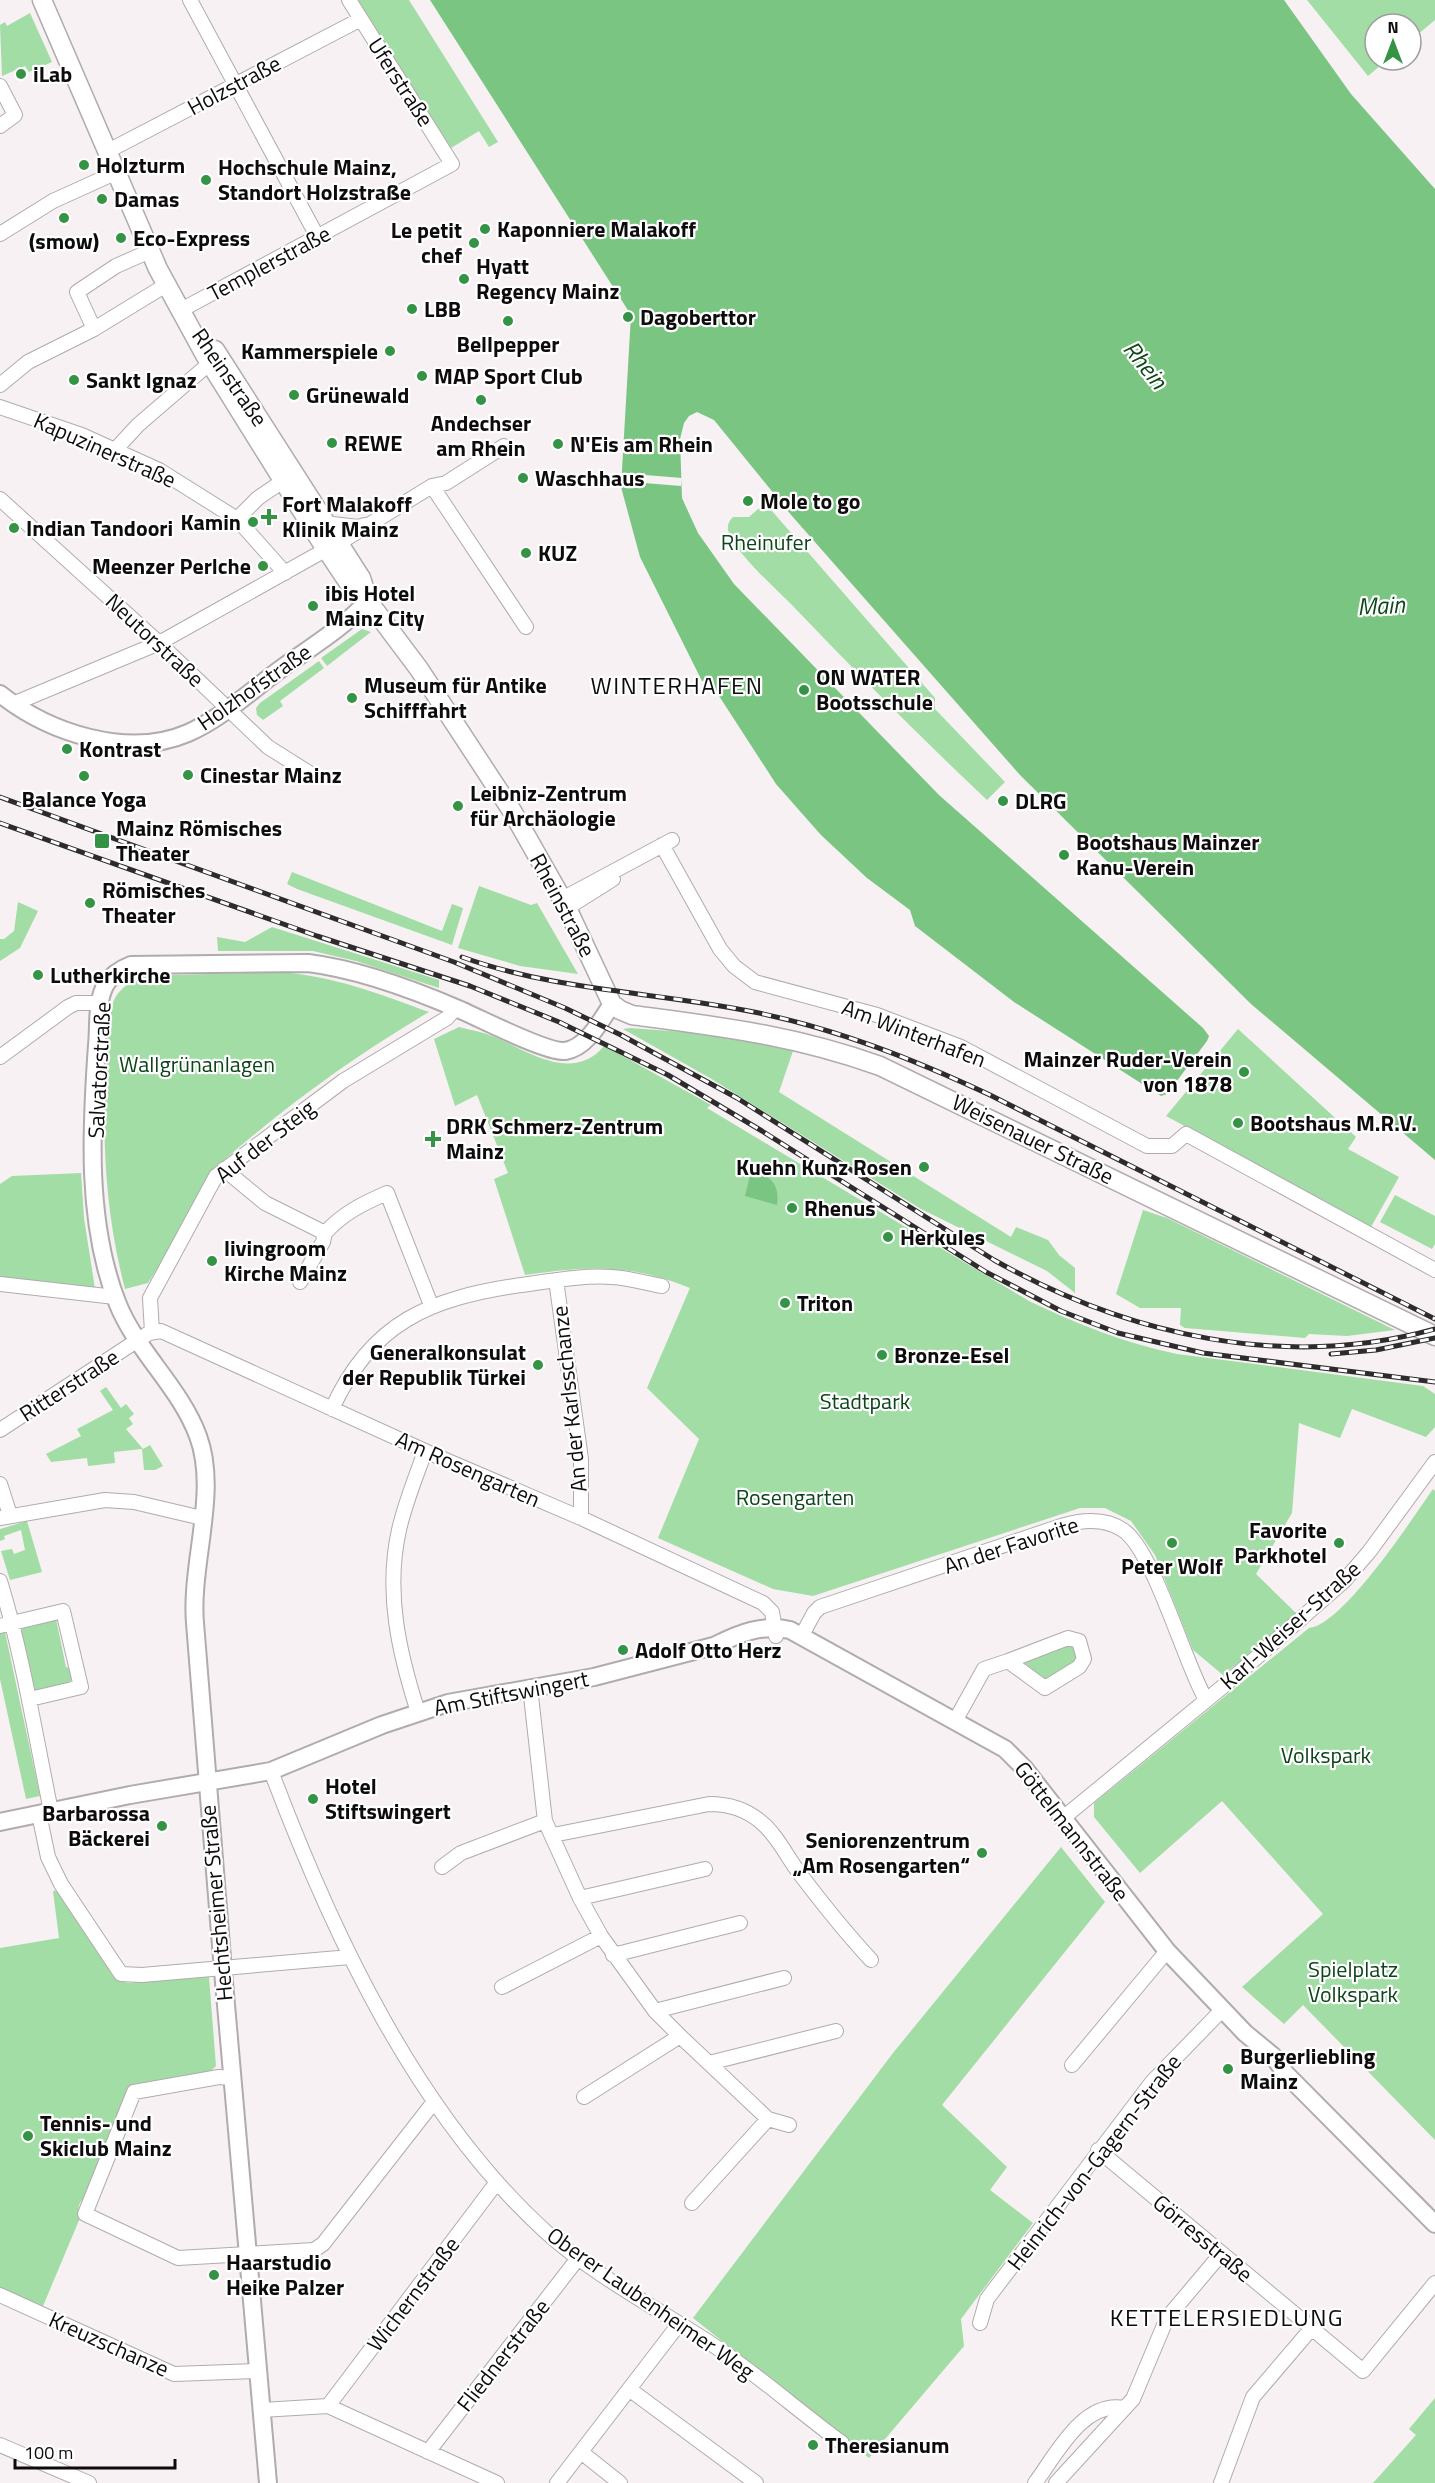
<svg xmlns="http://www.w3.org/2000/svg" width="1435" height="2483" viewBox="0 0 1435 2483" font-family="'Titillium Web',sans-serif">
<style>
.green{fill:#a1dda5}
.water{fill:#79c581}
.pier{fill:#f7f1f3}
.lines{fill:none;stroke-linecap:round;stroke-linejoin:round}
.minor-casing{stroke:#b1abad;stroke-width:16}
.tertiary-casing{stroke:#b1abad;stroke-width:20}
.secondary-casing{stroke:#b1abad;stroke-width:21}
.minor{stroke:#fff;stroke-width:14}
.tertiary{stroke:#fff;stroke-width:16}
.secondary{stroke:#fff;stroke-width:18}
.rail-casing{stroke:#2d2b2c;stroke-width:5}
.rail{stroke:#fff;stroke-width:3;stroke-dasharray:9;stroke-linecap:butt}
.poi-dot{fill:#359345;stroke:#fff;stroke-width:2}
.labels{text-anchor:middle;stroke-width:4.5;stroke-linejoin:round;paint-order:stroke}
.poi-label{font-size:22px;font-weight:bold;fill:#0d0b0c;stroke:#fff;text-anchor:start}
.street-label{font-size:22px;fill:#0d0b0c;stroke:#fff}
.park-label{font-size:22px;fill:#0d4419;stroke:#fff}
.water-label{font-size:24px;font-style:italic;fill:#0d4519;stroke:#fff}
.neighbourhood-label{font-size:24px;letter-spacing:1.5px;fill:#0d0b0c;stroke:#fff}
</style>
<rect width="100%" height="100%" fill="#f7f1f3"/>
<path class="green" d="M356,0H409L498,142L489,147L479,131L451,148Z
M1307,0H1435V20L1411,40V24H1375V60H1387L1368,76Z
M30,13L52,62L29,72L25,66L2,76L0,25L5,22L7,26Z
M765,503L935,698V709L1005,782L987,800C920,737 856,672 792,605C776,589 736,553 729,533C726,526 729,521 733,517H749Z
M362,629L371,632L327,666L321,658Z
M319,661L324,668L280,701L283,706L263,720L257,715L256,708L260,703Z
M292,872L442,931L452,904L463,908L452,945L297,889L287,884Z
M479,886L531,905L537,903L578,974L520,966L458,948Z
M18,902L38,911L20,948L0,961V939H4L14,931Z
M272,927L439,980V988L356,961L313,951H218L217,937L245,942Z
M281,972C333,976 380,994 429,1012C356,1055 287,1105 223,1161L225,1163L148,1283L125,1289C105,1212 101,1135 107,1056C109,1040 108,1021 112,1006C115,992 128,983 139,976Z
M459,1027C471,1030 483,1032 495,1037C529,1052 573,1083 604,1046L614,1051L711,1105L707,1108L1029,1301C1077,1324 1124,1343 1177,1354L1423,1386L1435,1394V1427L1426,1437L1352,1409L1340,1438L1299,1423L1292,1513L1256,1574L1298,1615L1223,1675L1193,1650L1155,1555L1131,1521L1105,1508H1080L813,1596L773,1589L658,1538L699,1439L647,1388L690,1288C628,1263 589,1266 525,1275L494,1179L508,1173L477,1095L455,1106L434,1039Z
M630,1028L685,1032L794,1048L779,1092L1011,1237L1016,1227L1048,1240L1059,1255L1075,1268V1293L1047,1271L921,1209L710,1078L623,1029Z
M1238,1029L1356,1137L1348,1149L1399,1177L1371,1227L1166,1116Z
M81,1173L84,1218L95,1289L0,1278V1184L12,1176Z
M1395,1195L1435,1216V1244L1432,1249L1380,1222Z
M1143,1210L1167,1218L1395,1330L1347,1336L1309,1334L1305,1338L1185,1328L1180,1325L1181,1308H1140L1116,1294Z
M106,1387L121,1408L126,1404L134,1414L129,1418L133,1424L126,1429L143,1449L150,1445L163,1466L155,1470H144L142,1449L114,1452L115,1463L88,1466L87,1458L51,1462L46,1454L81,1436L77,1429L113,1410L100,1391Z
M1433,1489L1435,1491V2140L1303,2005L1284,2024L1242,1987L1323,1914L1222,1801L1140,1873L1094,1817V1803L1309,1628C1343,1625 1412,1519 1433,1489Z
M27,1521L42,1572L10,1580L1,1551L12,1549L14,1554L25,1550L21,1530L4,1536L5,1539L0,1541V1529Z
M56,1619L66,1667L73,1669L71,1683L43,1692L32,1689L21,1628Z
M5,1632L40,1796L26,1799L0,1679V1633Z
M1067,1643L1073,1644L1079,1660L1046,1680L1022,1661Z
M1061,1847L1105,1902L942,2105L1007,2167L990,2190L1033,2223L961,2319L964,2346L869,2458L693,2318L893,2053Z
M62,1890L119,1980L128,1983L209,1977L216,2066L210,2072L130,2092L86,2198C78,2200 77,2211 80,2218L43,2306L0,2287V1948L59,1938L53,1891Z
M1435,2398V2483H1373L1416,2435L1409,2429Z"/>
<path class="water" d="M430,0H1284L1351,94L1435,189V1160L1251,1004L1020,775L792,516L714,420L697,412L689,416L684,423L680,439L682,498L698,533L734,584L939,795L1203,1028L1209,1036L1207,1041L1167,1094L1161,1096L1014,1002L915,926L910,910L867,878L821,835L776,784L710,682L702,681L640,557L621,487L631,315Z
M752,1167C769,1178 780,1181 777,1205L745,1196Z"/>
<path class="pier" d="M621,473L682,478L681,486L620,481Z"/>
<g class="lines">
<g class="minor-casing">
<path id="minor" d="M190,0L318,238
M0,86L15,115L0,126
M108,151L361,19
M0,234L53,201L117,172
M181,310L452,164L349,0
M94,329L77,292L116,266L150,251
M0,385L28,362L94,329L166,285
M0,407L82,435L159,470L237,519L285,573
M115,450L138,425L210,363
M432,486L526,627
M0,499L159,643L268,747L314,776
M237,519L258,498L283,481
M324,523L358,527L365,525
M331,548L432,486L446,483L504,446
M13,704L159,643L318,554
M662,845L720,949L734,966L755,982L877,1015L961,1047L1147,1146H1172L1186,1134L1435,1270
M562,899L672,840
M567,908L613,879
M0,1057L68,1007L76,1003H100
M224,1169L265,1203L325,1233C343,1213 364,1203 387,1193L431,1305
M556,1280L581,1459V1518
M300,1282L323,1242L325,1233
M0,1284L115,1297
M152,1332L150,1298L216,1176L343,1081L447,1018L456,1008
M332,1409C371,1322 431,1298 521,1285C550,1281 583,1275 612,1277C629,1278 646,1283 662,1286
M0,1430L138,1340L149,1333L161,1331L434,1455L581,1518L763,1603L772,1612L776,1636
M0,1484L10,1515
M0,1518L105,1500L134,1502L202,1518
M0,1581C23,1656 35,1734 51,1811
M0,1626L63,1611L81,1687L30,1699
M801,1637L814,1613L820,1607L1061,1526C1081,1520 1104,1517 1123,1530C1154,1551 1184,1662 1206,1700
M530,1687L545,1821L580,1898L601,1936L655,2011L680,2036L768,2119L789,2125
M418,1712C399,1653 385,1592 399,1530C405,1503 416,1477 425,1451
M955,1721L984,1669L1008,1661L1045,1688L1079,1667L1084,1659L1079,1641L1068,1638L1008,1661
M271,1771C332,1933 416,2114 546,2232C589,2271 647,2303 696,2334C748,2366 793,2407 842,2443
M39,1814L48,1857L61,1884L121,1974L142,1975L350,1957
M1063,1818L1226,1684L1344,1581L1369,1552L1435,1462
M553,1835L709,1804C727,1804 746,1809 761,1822C777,1835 787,1857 800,1874C822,1903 846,1933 871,1960
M442,1867L461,1853L545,1821
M580,1898L705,1869
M613,1955L740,1923
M502,1987L601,1936
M655,2011L784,1978
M709,2063L836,2031
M1072,2065L1167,1951
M232,2078L219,2077L134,2092L85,2214L178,2258L314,2250L323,2244L433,2103
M584,2097L680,2036
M1098,2150L1363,2371L1435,2283
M692,2203L768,2119
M0,2295L174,2374L258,2371
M980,2323L987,2299L1152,2082L1222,2010
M629,2389L756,2483
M328,2406L497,2182
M262,2410L328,2406L497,2483
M0,2445L89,2483
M428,2452L579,2257
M581,2452L620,2483
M557,2483L679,2324
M1035,2483C1056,2455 1083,2400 1124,2408
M1056,2483L1133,2399L1167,2318L1221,2254
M1221,2483L1253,2397L1311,2329"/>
</g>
<g class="tertiary-casing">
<path id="tertiary" d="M0,694C49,733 128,759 188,733C222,718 252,690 282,668C311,647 344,627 368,601
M716,1645C740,1633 762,1624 790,1630L1005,1749L1024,1768L1167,1951L1245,2033L1273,2056L1286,2074L1435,2224
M0,1822L130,1795L271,1771L382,1725L448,1703L594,1677L725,1643
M268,2483C242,2196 217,1910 195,1623C190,1563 219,1492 198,1436C180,1387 136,1351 117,1302C86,1222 91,1129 97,1045C99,1026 96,1001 106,984C112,974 121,969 131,965L308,963C357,969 409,988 456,1008C478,1017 546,1053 565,1051C587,1048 601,1020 612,1004"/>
</g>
<g class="secondary-casing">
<path id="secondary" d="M42,0L158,269L205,355L322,543L348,582L368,601L419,669L512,811L567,908L612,1004L620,1010L632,1015C723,1027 793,1035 880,1066L1435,1336
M215,350L361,578L367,597"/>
</g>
<use href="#minor" class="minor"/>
<use href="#tertiary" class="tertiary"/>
<use href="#secondary" class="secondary"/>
<g class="rail-casing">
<path id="rail" d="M0,797L454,962L565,1008L621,1035L737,1098L994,1260C1127,1335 1285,1371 1435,1329
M0,823L317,936L470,986L559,1022L668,1075L762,1131L986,1272L1061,1311L1118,1333L1203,1353L1435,1382
M462,957C556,991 657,992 754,1012C837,1029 913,1059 990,1095L1435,1319
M1331,1354L1376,1350L1435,1338"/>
</g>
<use href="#rail" class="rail"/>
</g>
<g class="poi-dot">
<circle cx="21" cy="74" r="6"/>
<circle cx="84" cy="165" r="6"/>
<circle cx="206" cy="180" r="6"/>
<circle cx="102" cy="199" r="6"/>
<circle cx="64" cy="218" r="6"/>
<circle cx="485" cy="229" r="6"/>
<circle cx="121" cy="238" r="6"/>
<circle cx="474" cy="243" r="6"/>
<circle cx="464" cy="279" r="6"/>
<circle cx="412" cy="309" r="6"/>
<circle cx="628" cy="317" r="6"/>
<circle cx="508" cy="321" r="6"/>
<circle cx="390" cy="351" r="6"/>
<circle cx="422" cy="376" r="6"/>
<circle cx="74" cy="380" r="6"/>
<circle cx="294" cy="395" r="6"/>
<circle cx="481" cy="400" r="6"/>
<circle cx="332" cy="443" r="6"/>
<circle cx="558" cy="444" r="6"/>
<circle cx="523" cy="478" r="6"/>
<circle cx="748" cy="501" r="6"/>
<path d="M266 508h6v6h6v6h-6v6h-6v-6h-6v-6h6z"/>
<circle cx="253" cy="522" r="6"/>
<circle cx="14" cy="528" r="6"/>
<circle cx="526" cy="553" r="6"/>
<circle cx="263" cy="566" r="6"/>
<circle cx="313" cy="606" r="6"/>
<circle cx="804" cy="690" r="6"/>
<circle cx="352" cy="698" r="6"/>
<circle cx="67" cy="749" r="6"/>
<circle cx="188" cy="775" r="6"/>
<circle cx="84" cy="776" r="6"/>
<circle cx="1003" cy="801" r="6"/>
<circle cx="458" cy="806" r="6"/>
<rect x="94" y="833" width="16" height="16" rx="3"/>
<circle cx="1064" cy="855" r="6"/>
<circle cx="90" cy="903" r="6"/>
<circle cx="38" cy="975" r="6"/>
<circle cx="1244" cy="1072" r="6"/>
<circle cx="1238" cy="1123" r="6"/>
<path d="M430 1130h6v6h6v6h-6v6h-6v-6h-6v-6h6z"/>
<circle cx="924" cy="1167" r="6"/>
<circle cx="792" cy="1208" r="6"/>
<circle cx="888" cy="1237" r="6"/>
<circle cx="212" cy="1261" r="6"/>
<circle cx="785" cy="1303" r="6"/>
<circle cx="882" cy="1355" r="6"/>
<circle cx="538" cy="1365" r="6"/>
<circle cx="1172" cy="1543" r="6"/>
<circle cx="1339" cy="1543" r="6"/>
<circle cx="623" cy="1650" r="6"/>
<circle cx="313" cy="1799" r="6"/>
<circle cx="162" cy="1826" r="6"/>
<circle cx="982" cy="1853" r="6"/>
<circle cx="1228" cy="2069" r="6"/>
<circle cx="28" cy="2136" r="6"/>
<circle cx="214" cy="2275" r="6"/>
<circle cx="813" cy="2445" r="6"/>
</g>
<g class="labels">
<g class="poi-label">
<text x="33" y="82">iLab</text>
<text x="96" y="173">Holzturm</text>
<text x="218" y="175">Hochschule Mainz,<tspan x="218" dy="25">Standort Holzstraße</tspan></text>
<text x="114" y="207">Damas</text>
<text x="497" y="237">Kaponniere Malakoff</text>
<text x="462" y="238" text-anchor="end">Le petit<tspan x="462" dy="25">chef</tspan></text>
<text x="133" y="246">Eco-Express</text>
<text x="64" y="249" text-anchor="middle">(smow)</text>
<text x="476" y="274">Hyatt<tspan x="476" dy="25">Regency Mainz</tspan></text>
<text x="424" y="317">LBB</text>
<text x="640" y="325">Dagoberttor</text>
<text x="508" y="352" text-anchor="middle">Bellpepper</text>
<text x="378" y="359" text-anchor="end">Kammerspiele</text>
<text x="434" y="384">MAP Sport Club</text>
<text x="86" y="388">Sankt Ignaz</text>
<text x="306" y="403">Grünewald</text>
<text x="481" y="431" text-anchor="middle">Andechser<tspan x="481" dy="25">am Rhein</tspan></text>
<text x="344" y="451">REWE</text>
<text x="570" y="452">N'Eis am Rhein</text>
<text x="535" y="486">Waschhaus</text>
<text x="760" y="509">Mole to go</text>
<text x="282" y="512">Fort Malakoff<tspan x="282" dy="25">Klinik Mainz</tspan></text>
<text x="241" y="530" text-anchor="end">Kamin</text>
<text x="26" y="536">Indian Tandoori</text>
<text x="538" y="561">KUZ</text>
<text x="251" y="574" text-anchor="end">Meenzer Perlche</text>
<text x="325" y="601">ibis Hotel<tspan x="325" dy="25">Mainz City</tspan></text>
<text x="816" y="685">ON WATER<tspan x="816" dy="25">Bootsschule</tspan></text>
<text x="364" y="693">Museum für Antike<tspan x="364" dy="25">Schifffahrt</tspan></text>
<text x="79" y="757">Kontrast</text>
<text x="200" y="783">Cinestar Mainz</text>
<text x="470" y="801">Leibniz-Zentrum<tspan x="470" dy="25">für Archäologie</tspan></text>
<text x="84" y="807" text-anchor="middle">Balance Yoga</text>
<text x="1015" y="809">DLRG</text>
<text x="116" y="836">Mainz Römisches<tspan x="116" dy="25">Theater</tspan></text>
<text x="1076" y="850">Bootshaus Mainzer<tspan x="1076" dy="25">Kanu-Verein</tspan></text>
<text x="102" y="898">Römisches<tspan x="102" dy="25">Theater</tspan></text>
<text x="50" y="983">Lutherkirche</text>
<text x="1232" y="1067" text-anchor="end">Mainzer Ruder-Verein<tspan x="1232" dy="25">von 1878</tspan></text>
<text x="1250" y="1131">Bootshaus M.R.V.</text>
<text x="446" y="1134">DRK Schmerz-Zentrum<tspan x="446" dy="25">Mainz</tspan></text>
<text x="912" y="1175" text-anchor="end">Kuehn Kunz Rosen</text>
<text x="804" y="1216">Rhenus</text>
<text x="900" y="1245">Herkules</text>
<text x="224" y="1256">livingroom<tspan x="224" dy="25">Kirche Mainz</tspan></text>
<text x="797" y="1311">Triton</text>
<text x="526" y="1360" text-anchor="end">Generalkonsulat<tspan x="526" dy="25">der Republik Türkei</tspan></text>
<text x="894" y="1363">Bronze-Esel</text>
<text x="1327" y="1538" text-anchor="end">Favorite<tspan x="1327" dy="25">Parkhotel</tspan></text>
<text x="1172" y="1574" text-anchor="middle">Peter Wolf</text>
<text x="635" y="1658">Adolf Otto Herz</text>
<text x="325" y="1794">Hotel<tspan x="325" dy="25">Stiftswingert</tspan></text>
<text x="150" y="1821" text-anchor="end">Barbarossa<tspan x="150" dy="25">Bäckerei</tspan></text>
<text x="970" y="1848" text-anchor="end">Seniorenzentrum<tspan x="970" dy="25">„Am Rosengarten“</tspan></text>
<text x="1240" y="2064">Burgerliebling<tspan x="1240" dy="25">Mainz</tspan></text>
<text x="40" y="2131">Tennis- und<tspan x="40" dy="25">Skiclub Mainz</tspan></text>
<text x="226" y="2270">Haarstudio<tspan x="226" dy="25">Heike Palzer</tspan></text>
<text x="825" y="2453">Theresianum</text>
</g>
<g class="street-label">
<text transform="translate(401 82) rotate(57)" y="8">Uferstraße</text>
<text transform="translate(234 85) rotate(-28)" y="8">Holzstraße</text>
<text transform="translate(269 263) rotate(-28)" y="8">Templerstraße</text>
<text transform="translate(230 377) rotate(55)" y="8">Rheinstraße</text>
<text transform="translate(105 450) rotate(24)" y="8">Kapuzinerstraße</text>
<text transform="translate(155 640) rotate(43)" y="8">Neutorstraße</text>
<text transform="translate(254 687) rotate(-35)" y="8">Holzhofstraße</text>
<text transform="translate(563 905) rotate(62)" y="8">Rheinstraße</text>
<text transform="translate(914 1033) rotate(21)" y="8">Am Winterhafen</text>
<text transform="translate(99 1070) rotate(-87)" y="8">Salvatorstraße</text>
<text transform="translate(1033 1139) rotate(26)" y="8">Weisenauer Straße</text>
<text transform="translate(265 1141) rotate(-38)" y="8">Auf der Steig</text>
<text transform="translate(69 1385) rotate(-33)" y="8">Ritterstraße</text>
<text transform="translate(569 1399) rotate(-96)" y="8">An der Karlsschanze</text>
<text transform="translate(468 1469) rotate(24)" y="8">Am Rosengarten</text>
<text transform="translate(1011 1545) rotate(-18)" y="8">An der Favorite</text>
<text transform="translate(1290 1625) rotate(-42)" y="8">Karl-Weiser-Straße</text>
<text transform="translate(511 1693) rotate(-11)" y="8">Am Stiftswingert</text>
<text transform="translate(1072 1831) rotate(52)" y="8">Göttelmannstraße</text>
<text transform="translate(216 1903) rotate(-95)" y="8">Hechtsheimer Straße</text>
<text transform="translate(1094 2162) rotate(-52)" y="8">Heinrich-von-Gagern-Straße</text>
<text transform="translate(1203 2238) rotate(40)" y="8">Görresstraße</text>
<text transform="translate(413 2294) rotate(-53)" y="8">Wichernstraße</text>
<text transform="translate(651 2303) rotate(35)" y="8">Oberer Laubenheimer Weg</text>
<text transform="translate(109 2344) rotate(24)" y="8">Kreuzschanze</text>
<text transform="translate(503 2355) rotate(-52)" y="8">Fliednerstraße</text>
</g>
<g class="park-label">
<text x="766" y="550">Rheinufer</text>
<text x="197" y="1072">Wallgrünanlagen</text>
<text x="865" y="1409">Stadtpark</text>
<text x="795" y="1505">Rosengarten</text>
<text x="1326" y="1763">Volkspark</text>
<text x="1353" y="1977">Spielplatz<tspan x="1353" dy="25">Volkspark</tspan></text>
</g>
<g class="water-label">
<text transform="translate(1145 365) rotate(51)" y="8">Rhein</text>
<text transform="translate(1381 606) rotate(-3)" y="8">Main</text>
</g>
<g class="neighbourhood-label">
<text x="677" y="694">WINTERHAFEN</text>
<text x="1227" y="2326">KETTELERSIEDLUNG</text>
</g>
</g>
<g transform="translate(1393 42)"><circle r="28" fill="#ffffff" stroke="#9e9d9e" stroke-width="1.5"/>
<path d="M0-4.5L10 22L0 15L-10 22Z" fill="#359345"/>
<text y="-9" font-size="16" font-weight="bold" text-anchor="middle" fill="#0d0b0c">N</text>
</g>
<path d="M15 2459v9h160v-9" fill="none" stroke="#0d0b0c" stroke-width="3"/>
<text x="24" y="2459" font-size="18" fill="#0d0b0c" stroke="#ffffff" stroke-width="4.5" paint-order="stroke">100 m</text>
</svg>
